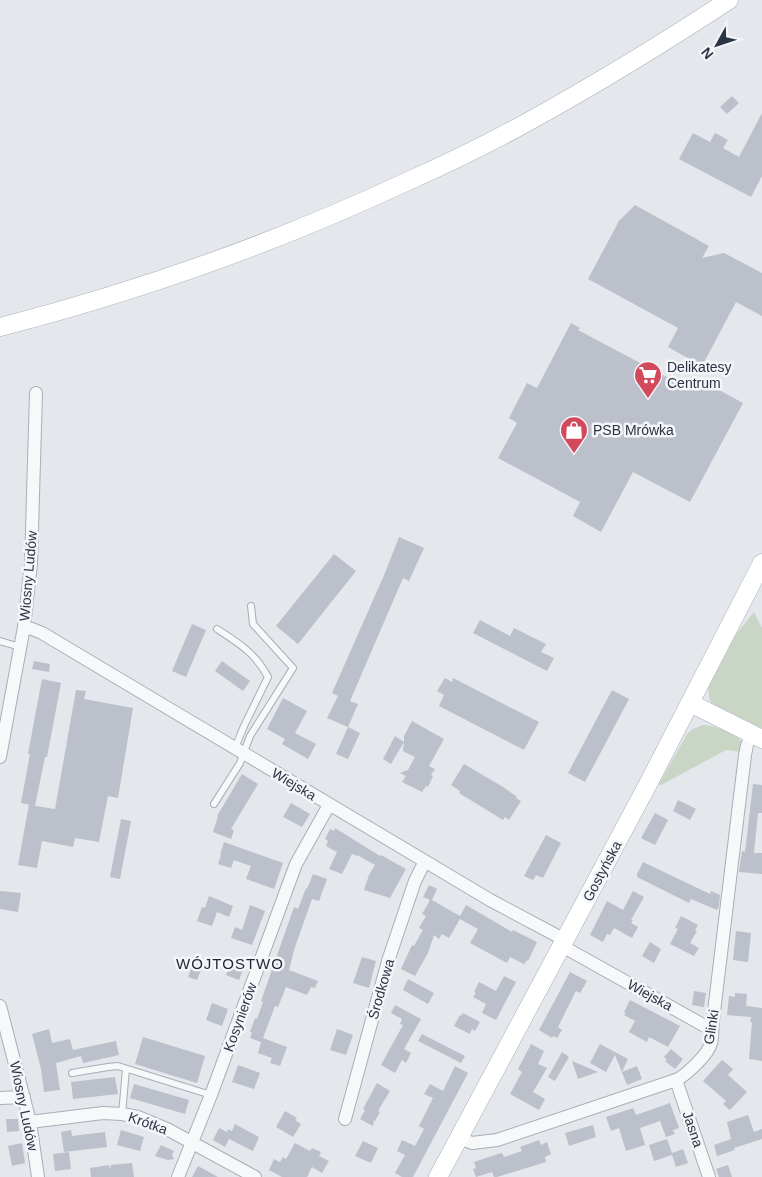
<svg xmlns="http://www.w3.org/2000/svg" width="762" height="1177" viewBox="0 0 762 1177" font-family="Arial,sans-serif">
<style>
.green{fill:#c9d6c5}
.building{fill:#bbc0ca}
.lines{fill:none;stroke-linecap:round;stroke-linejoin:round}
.lane-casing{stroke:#a9aeb7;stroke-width:8}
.street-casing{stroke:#a9aeb7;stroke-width:14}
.secondary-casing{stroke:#a9aeb7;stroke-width:19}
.lane{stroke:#f7f8fa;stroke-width:6}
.street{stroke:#f7f8fa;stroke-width:12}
.secondary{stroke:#fff;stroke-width:18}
.labels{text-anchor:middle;stroke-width:5;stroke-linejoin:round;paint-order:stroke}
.poi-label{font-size:14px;fill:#2b3445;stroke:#f4f6f9;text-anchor:start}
.street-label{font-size:14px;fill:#2b3445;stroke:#f4f6f9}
.neighbourhood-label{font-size:15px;letter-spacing:1px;fill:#1d2536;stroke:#f4f6f9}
</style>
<rect width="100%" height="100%" fill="#e4e7ec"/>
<path class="green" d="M754,612L762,628V732L712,705L709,698L708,686L730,642Z
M703,725C712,725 736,732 740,740C742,743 742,748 742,752L726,750L661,785L659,784L687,734L693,729Z"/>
<path class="building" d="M732,96L739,103L727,114L720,107Z
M762,113V176L751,197L679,159L693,133L710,142L715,133L728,140L723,148L739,157Z
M635,205L709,246L702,258L724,253L762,273V316L736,302L702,366L668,347L678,328L588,279L619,221Z
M571,323L580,328L578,330L691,390L697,378L743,403L690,502L633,472L601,532L573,516L580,502L498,458L517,423L509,418L527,383L537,388Z
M399,537L424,548L409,581L403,578L350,701L358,704L348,727L327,718L338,696L332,693L385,573Z
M334,554L356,571L298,644L276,626Z
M480,620L510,636L514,628L546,644L541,652L554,658L547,671L473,633Z
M192,624L206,630L186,677L172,671Z
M34,661L50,664L49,672L32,669Z
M222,661L250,681L243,691L215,671Z
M445,678L452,682L453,678L539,722L524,750L439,706L444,695L437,691Z
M42,679L61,683L47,757H45L35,806L55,809L76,690L86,691L84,699L133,708L118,798L108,796L99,842L75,838L73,847L42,841L37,868L18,865L29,804L30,805L21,803L30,754H28Z
M612,690L629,699L585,782L568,773Z
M283,698L307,711L295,733L316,744L308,759L282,744L285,739L267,729Z
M412,721L444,739L429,766L435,769L431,775L433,776L428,787L426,786L422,792L402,782L406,776L400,773L408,770L415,757L403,751L404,742L391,764L383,759L395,736L404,742V736Z
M348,727L360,733L348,759L336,754Z
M464,764L503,787L517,797L516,798L521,801L509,820L505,817L503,820L490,812L459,793L460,791L451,785Z
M242,774L258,784L231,829L234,830L231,839L213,832L218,816H217Z
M753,784L762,785V813H758L754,853H762V874L739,872L742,851L745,852Z
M678,800L696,809L690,820L673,811Z
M291,803L310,814L302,827L283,817Z
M655,813L668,820L655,845L641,838Z
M121,819L131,821L120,879L110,877Z
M335,828L380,856L381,855L406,869L390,898L364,890L369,875L375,865L357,855V856L352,854L342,874L329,869L337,852L326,846L328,841L325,839L330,829L334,831Z
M546,835L561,843L543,878L536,875L533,880L524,876Z
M224,842L283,863L274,889L246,879L251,866L234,860L231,868L218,864L221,855H220Z
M643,862L710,894L711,891L720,895L719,906L717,910L691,899L689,903L637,877V874Z
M313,874L327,879L319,901L312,899L295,947L289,970L318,981L315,988L311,987L307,995L286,987L278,1007L275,1006L263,1038L287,1047L280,1066L270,1063L272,1058L258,1053L261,1042L250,1038L252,1032H250L255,1018L257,1019L263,1002L261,1001L294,907L298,909L306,888L307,889Z
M429,885L437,889L432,900L460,916L466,905L512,932L513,930L537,942L528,961L527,960L524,964L510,957L507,963L470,943L478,929L460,919L449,938L442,934L439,939L434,935L428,953L415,976L401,969L412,945L414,946L423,930L419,928L426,916L422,914L430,900L423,897Z
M0,891L21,893L18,912L0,909Z
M633,891L644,897L631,920H633L631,923L638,927L632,938L614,928L610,935L607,934L603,942L590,935L607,901L623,910Z
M209,896L233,906L229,917L217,912L212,926L197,921L202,907L205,908Z
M250,905L265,911L252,945L231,938L235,927L242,930Z
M681,916L698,925L695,930L697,931L690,943L699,948L694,956L670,944L678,929L675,928Z
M736,931L751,933L748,962L733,960Z
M650,942L661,949L654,963L642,956Z
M362,957L376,961L369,988L353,983Z
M231,962L244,967L239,980L226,975Z
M193,964L202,967L197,980L188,977Z
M570,972L587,981L580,993L576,991L558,1027L562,1030L557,1038L553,1036L552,1038L539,1030Z
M504,976L516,982L496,1020L482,1013L486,1004L473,997L476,993L474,992L479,982L496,991Z
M408,979L434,993L428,1004L403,990Z
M694,991L706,993L704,1007L692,1005Z
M735,993L747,994L746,1006L762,1008V1061L749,1059L752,1022H750L751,1017L727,1015L729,996L735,997Z
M630,1000L680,1026L668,1047L649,1037L647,1042L629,1032L635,1021L624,1015L626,1013L624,1012Z
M212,1003L228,1009L222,1026L206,1020Z
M395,1005L421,1019L404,1049L411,1053L406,1063L402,1060L395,1073L381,1065L403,1025L400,1024L402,1019L391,1013Z
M463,1013L480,1022L475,1031L472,1029L470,1034L454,1026L460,1015L461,1016Z
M49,1029L52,1043L70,1039L73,1050L116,1041L119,1055L83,1063L81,1056L56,1063L60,1090L44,1092L41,1069L32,1034Z
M337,1029L353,1035L346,1055L330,1050Z
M422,1034L465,1056L461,1063L418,1041Z
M143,1037L205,1056L197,1083L135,1064Z
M531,1044L544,1051L538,1064L547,1068L533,1092L545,1099L539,1110L510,1094L522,1072L518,1069Z
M600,1044L628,1059L622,1072L637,1066L642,1079L627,1085L615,1055L606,1072L590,1063Z
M671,1049L683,1059L675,1069L665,1061L667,1060L664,1057Z
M562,1052L569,1057L555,1081L548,1077Z
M722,1060L733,1069L728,1075L747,1092L730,1110L723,1104L726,1101L703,1081Z
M572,1061L598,1072L578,1079Z
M238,1065L260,1073L254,1089L232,1082Z
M455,1066L468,1073L413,1177H402L395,1173L405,1155L397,1151L402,1140L415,1146L424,1129L419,1126L433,1098L424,1094L430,1084L443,1091Z
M115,1077L118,1094L73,1099L71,1082Z
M377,1083L390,1091L378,1111L380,1112L375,1121L374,1120L373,1126L360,1119L365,1110L363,1109Z
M134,1084L189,1100L185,1114L130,1098Z
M670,1103L679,1128L673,1130L675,1134L666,1137L660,1121L640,1128L645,1145L626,1151L619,1128L611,1131L606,1117L633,1108L636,1115Z
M285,1111L297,1118L295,1120L301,1124L293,1137L276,1127Z
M748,1115L754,1132L762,1129V1139L734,1148L735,1150L717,1156L714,1145L731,1139L727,1122Z
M6,1119H18L19,1131L7,1132Z
M235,1124L259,1137L253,1151L229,1139L225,1147L213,1140L219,1128L227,1132L228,1129L232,1131Z
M593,1125L596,1137L569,1146L565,1133Z
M71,1130L72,1136L105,1132L107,1147L64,1152L61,1132Z
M121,1130L144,1137L140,1151L117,1145Z
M667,1139L672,1153L683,1149L688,1163L676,1167L672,1155L654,1161L649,1145Z
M539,1140L541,1145L547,1142L551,1154L545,1157L546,1162L497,1177H494L492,1172L476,1177L473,1169L476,1168L474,1162L498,1154L502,1153L504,1157L522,1151L520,1147Z
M363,1141L378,1148L371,1163L355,1156Z
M22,1143L25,1163L12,1166L8,1146Z
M295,1143L310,1151L312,1148L321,1152L319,1156L329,1161L322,1173L312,1167L307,1177H282L269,1170L274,1159L280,1162L283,1157L286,1159Z
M161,1145L174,1151L172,1155L174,1159L168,1160L155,1156Z
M69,1152L71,1169L55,1171L53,1154Z
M132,1163L134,1177H91L90,1168L109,1165V1169L111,1165Z
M728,1165L732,1177H719L716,1169Z
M198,1166L218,1177H192Z"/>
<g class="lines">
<g class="lane-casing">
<path id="lane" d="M217,629C240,644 255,653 268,677L244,726L235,748
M0,641L20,647
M214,804L240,763L250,736L293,668L253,624L251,606
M72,1073L108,1067L118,1066L211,1095
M122,1114L126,1069"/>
</g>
<g class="street-casing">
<path id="street" d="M24,627L32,629L42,633L490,900L565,940
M0,757L24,627L31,564L36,393
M562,946L712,1030
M0,1006L30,1122L38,1177
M676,1080L709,1177
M0,1098L24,1097
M345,1119L388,961L415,881L425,861
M30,1122L103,1113L122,1114L138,1117L167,1129L255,1177
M459,1138L472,1143L497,1140L676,1080C685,1076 709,1054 711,1043C713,1036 712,1027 713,1020L745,755L747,745L752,734
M178,1177L211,1095L296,864L329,805"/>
</g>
<g class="secondary-casing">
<path id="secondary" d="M0,327C140,291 275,243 406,182C449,163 492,142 533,119C600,82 665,42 729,0
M690,703L762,739
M438,1177L647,786L762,563"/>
</g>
<use href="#lane" class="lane"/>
<use href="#street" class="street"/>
<use href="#secondary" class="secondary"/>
</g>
<defs>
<g id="supermarket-pin" transform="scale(1.4375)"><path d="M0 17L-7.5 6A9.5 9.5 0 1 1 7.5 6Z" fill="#d1495b" stroke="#f4f6f9"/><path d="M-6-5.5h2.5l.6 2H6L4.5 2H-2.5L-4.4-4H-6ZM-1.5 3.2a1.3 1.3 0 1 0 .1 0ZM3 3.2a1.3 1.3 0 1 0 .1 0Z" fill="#fff"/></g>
<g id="shop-pin" transform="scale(1.4375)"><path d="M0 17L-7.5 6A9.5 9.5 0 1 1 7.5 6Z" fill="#d1495b" stroke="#f4f6f9"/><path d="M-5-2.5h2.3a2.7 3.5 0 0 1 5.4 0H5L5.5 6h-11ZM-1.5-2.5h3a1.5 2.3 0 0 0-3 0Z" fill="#fff"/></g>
</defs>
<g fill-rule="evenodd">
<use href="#supermarket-pin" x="648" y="375"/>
<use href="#shop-pin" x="574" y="430"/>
</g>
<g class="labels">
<g class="poi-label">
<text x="667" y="372">Delikatesy<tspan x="667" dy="16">Centrum</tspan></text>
<text x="593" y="435">PSB Mrówka</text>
</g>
<g class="street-label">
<text transform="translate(28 576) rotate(-85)" y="5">Wiosny Ludów</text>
<text transform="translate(294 784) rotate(31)" y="5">Wiejska</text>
<text transform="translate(602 871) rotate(-62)" y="5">Gostyńska</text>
<text transform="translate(381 989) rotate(-74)" y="5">Środkowa</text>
<text transform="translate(650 995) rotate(29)" y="5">Wiejska</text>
<text transform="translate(240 1017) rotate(-70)" y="5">Kosynierów</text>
<text transform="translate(711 1027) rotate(-81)" y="5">Glinki</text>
<text transform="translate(24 1106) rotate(78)" y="5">Wiosny Ludów</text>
<text transform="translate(148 1123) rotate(20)" y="5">Krótka</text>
<text transform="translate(693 1129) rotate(71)" y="5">Jasna</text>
</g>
<g class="neighbourhood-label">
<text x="230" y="969">WÓJTOSTWO</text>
</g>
</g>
<g transform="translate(717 45) rotate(230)" stroke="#f4f6f9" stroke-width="4" paint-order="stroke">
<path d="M0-4L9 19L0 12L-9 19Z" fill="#2b3445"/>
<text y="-8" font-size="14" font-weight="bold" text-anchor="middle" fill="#2b3445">N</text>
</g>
</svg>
